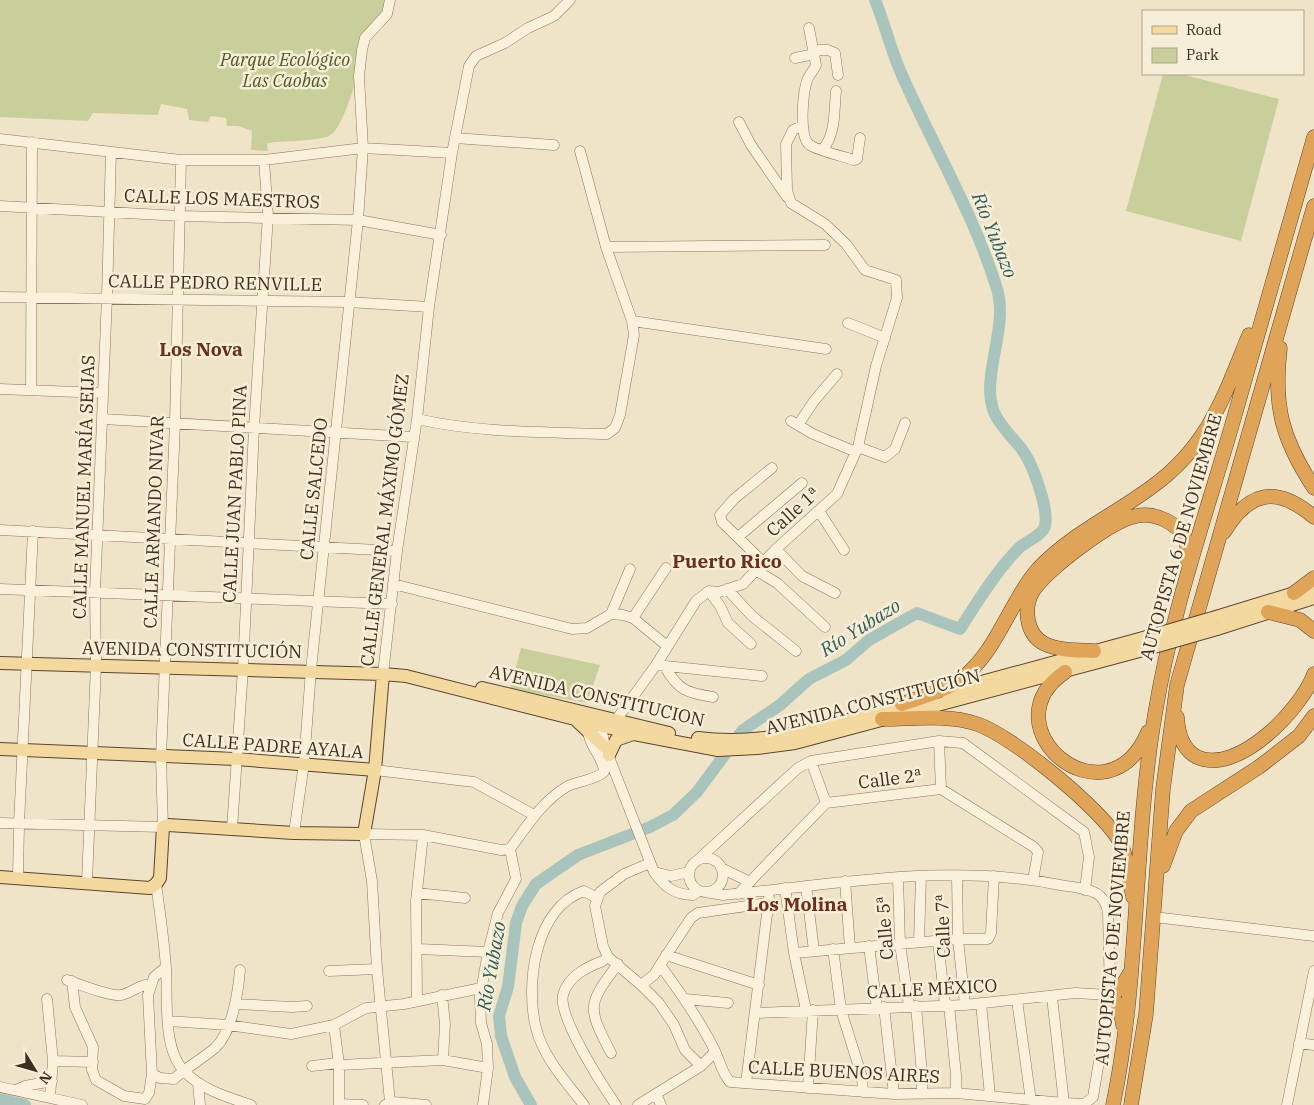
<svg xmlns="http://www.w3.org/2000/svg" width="1314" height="1105" viewBox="0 0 1314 1105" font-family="'IBM Plex Serif',serif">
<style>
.green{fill:#c9cf9b}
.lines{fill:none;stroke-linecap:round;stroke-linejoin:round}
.river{stroke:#a9c4bc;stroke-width:12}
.minor-casing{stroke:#8d765c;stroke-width:11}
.major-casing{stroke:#5b4430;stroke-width:14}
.highway-casing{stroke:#5b4430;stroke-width:15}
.minor{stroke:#faf1dc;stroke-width:10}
.major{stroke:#f3d9a0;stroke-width:12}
.highway{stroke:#e0a458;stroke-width:14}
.major-bridge-casing{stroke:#5b4430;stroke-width:14;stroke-linecap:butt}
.major-bridge{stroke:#f3d9a0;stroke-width:12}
.labels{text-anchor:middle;stroke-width:5;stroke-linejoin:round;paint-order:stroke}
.park-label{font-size:18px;font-style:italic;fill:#4d5a26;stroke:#f7eed8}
.street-label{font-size:18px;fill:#3d2e20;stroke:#f7eed8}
.water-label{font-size:19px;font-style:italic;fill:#2f5d5a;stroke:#f7eed8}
.neighbourhood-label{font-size:19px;font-weight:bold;fill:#6b2e1e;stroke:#f7eed8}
</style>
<rect width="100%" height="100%" fill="#f0e4c8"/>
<path class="green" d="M0,0H390C384,10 377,20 372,30C363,50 347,128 329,136C317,141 282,141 267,143L268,151L251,150L252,131L238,126H227L226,118L211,116L208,122L189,120L187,109L161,104L158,115L93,113L88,121L0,117Z
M1163,74H1181L1279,99L1241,241L1126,211Z
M521,648L600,665L587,703L510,689Z"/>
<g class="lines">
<path class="river" d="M0,1099L25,1105
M531,1105L515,1077L501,1036L499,1016L508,987L516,923L522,906L536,884L578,855L650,827L673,815L697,792L743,730L780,705L809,679L846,660L869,640L917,613L960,629C978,601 996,571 1020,547C1027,541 1043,535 1045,526C1049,509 1033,465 1023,451C1013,437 1000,427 994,412C980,377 1009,328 997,289C974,214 933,146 902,75C891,51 885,24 875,0"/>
<g class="minor-casing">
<path id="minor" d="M809,28L816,65C814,70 810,74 808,78C803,90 798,138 810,145C816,150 845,157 854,160L857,159L860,138
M814,50H828L835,53L838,75
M795,58L815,54
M739,122L751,145L787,197
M455,138L554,145
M0,139L181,160H264L363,148L452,153
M823,149C836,134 834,110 836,91
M0,206L180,216L358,220L441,235
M606,247L825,245
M0,297L348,302L429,307
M632,321L826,349
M848,323L885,338
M0,389L103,393
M31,390L32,142
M103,419L413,437
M417,419C479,433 544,432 607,434L615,428L620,415L634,335L632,321L606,247L580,151
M791,421L813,434L856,452
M798,425L814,401L837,374
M858,447L885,457L895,449L905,423
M819,511L844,550
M0,530L397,551
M738,537L802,483
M776,549L802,576L835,593
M763,562L722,522L720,515L734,499L772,468
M757,571L777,583L825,627
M393,584L572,629L587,628L611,614L623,615L633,618L667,646
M0,589L392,604
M727,589L752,616L796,651
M709,591L720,606L728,623L751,644
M611,614L630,569
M633,618L666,568
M656,665L762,676
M665,667C678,690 687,693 713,697
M383,674L397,551L417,419L429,307L452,153L469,66L476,56L505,43L528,28L554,16L570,0
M605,719L602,732L605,747L654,872C664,886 674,895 693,895L699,891
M616,720L656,665L696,601L709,591L719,592L743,584L776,549L837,494L858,447L876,366L897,298L896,280L865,270L846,244L825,224L791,203L787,190L786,144L793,130L802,126
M939,741L941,789
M811,761L826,803
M375,770L474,782L534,815
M0,823L163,827L161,757L175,423L181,160
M232,829L243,669L254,428L268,216L264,160
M294,833L304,763L311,670L358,220L363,148L359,76L362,50L365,38L387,14L390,0
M689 875a17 17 0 1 1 34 0a17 17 0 1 1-34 0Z
M699,859L798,768L811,761L939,741L963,743L1084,832L1089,857L1085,890
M650,863L624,874L600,892L595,906L603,946L608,957L641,985L654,975L660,965
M721,868L750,882
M654,872L671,876L689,872
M957,876L958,939L965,1005
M898,877L900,944L909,1006
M18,878L19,824L33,531
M845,881L850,948
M87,882L96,665L95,592L107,297L111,152
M156,884C160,912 164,940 166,968C168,997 162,1048 184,1071C202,1090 227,1097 251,1105
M806,886L814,951
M785,888L794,953L806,1010
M705,892L723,895C835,885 948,862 1060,885C1072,887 1091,888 1100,896C1105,901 1107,906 1108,913L1110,995L1093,1097L1084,1104L1064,1103L956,1093L894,1094L730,1082C722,1073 720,1062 715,1051C700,1020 680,992 660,965L691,918L698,913L768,903
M417,893L465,898
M738,894L826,803L941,789L1034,847L1038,852L1033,880
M1154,917L1314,936
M938,941L945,1005
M919,942L921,876
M869,946L877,1008
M418,949L488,952
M833,949L841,1010L862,1077L863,1092
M794,953L958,939H988L991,933L994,876
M666,955L759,985
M603,961C587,967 568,976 563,995C558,1017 602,1085 616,1105
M166,967L154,977L148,995L152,1074L160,1078L174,1079C187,1067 202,1059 215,1048C232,1032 238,993 240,970
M329,971L377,969
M67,980C79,984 110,997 121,995C131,993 139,985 150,984
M72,981L75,1007L93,1047L92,1070L96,1080L124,1096L145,1099L149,1093L152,1074
M641,985L659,1003L674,1025L685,1050L701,1066
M442,995L445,1024L443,1060
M1052,997L1064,1103
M47,999L53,1061L50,1096
M685,999L728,1003
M417,1000L416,901L423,835
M1017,1000L1031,1101
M981,1003L990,1096
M235,1004L292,1007L307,1006
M949,1005L956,1075V1093
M916,1006L922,1074V1094
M884,1007L894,1094
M755,1013L965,1005L1075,993L1110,995
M168,1021L228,1025L291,1034L334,1025L366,1008L404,1004L481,988
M334,1025L339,1065V1105
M1299,1043L1314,1045
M611,1053C587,1007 587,1005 618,964
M53,1061L93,1062
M339,1065L443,1060L488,1068
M312,1066L338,1063
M198,1083L200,1105
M746,1083L769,898
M0,1087L82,1105
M808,1088L813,1010
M18,1089L25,1086L52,1081
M656,1094L661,1105
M390,1102L377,969L372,881L364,834L423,835L501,850L510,849C527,826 543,800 568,786C579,781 595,780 604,772C604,757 588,746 588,729
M339,1104L363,1105
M385,1105L394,1102L426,1105
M483,1105L488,1068L487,1044L481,1023L480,997L488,952L498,913L516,879L510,849
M584,1105C566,1082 543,1057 536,1028C525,984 535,908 584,891L597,898
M638,1105L701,1066L715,1052
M1287,1105L1314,971"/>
</g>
<g class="major-casing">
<path id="major" d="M1216,617L1314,587
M1217,629L1314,598
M0,663L383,674L406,676L634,734L718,750L757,748L795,743L1147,649
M482,688L669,733
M945,692L1143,638
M577,721L605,747
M698,738C771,748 842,721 911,702
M0,749L236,759L375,770
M609,755L616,740L633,734
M0,877L150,888L156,884L160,878L163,827L168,825L294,833L364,834L375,770L383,674"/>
</g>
<g class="highway-casing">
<path id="highway" d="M1280,348C1273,406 1282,439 1314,488
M1224,532C1249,491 1276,485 1314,517
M1294,593L1314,578
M1268,612L1300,620L1314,631
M1094,651C1078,650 1060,651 1045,644C1026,635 1023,608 1033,591C1046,570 1112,520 1136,516C1155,512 1180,523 1186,542C1188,547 1187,555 1188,561
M1065,672C985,727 1107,829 1148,732
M902,704C921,697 945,691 961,679C998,651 1009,602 1039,568C1071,534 1116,514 1153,486C1209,445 1224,396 1249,335
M1177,717C1178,733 1183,750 1197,757C1238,776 1302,708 1314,674
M882,719C913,719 947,714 977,724C1011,735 1103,810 1120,842C1128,858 1129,879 1133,897
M1163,866L1176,831L1191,811L1259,767L1299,736L1314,716
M1123,1025L1120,1007L1110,995L1121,988L1131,971
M1113,1105C1140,976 1133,843 1155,714C1171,615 1204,521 1232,425C1260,329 1286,233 1314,137
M1131,1105L1146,1014L1163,789L1177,685L1314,206"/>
</g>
<use href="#minor" class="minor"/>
<use href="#major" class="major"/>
<use href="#highway" class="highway"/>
<g class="major-bridge-casing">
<path id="major-bridge" d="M1143,638L1216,617
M1147,649L1217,629"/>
</g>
<use href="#major-bridge" class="major-bridge"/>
</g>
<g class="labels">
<g class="park-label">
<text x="285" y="66">Parque Ecológico<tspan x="285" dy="21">Las Caobas</tspan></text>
</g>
<g class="street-label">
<text transform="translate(222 199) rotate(2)" y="6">CALLE LOS MAESTROS</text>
<text transform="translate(215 283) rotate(1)" y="6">CALLE PEDRO RENVILLE</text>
<text transform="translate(84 487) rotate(-88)" y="6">CALLE MANUEL MARÍA SEIJAS</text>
<text transform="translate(314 489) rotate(-84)" y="6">CALLE SALCEDO</text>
<text transform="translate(235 494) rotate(-87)" y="6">CALLE JUAN PABLO PINA</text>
<text transform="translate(793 512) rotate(-42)" y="6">Calle 1ª</text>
<text transform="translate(385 520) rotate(-83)" y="6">CALLE GENERAL MÁXIMO GÓMEZ</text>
<text transform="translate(154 522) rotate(-88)" y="6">CALLE ARMANDO NIVAR</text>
<text transform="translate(1181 537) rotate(-74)" y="6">AUTOPISTA 6 DE NOVIEMBRE</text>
<text transform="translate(192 650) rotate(1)" y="6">AVENIDA CONSTITUCIÓN</text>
<text transform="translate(597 696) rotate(13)" y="6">AVENIDA CONSTITUCION</text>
<text transform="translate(873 702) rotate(-14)" y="6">AVENIDA CONSTITUCIÓN</text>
<text transform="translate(273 746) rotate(4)" y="6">CALLE PADRE AYALA</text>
<text transform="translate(890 779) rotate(-7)" y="6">Calle 2ª</text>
<text transform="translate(943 926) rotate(-92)" y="6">Calle 7ª</text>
<text transform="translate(885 928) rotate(-94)" y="6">Calle 5ª</text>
<text transform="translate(1113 938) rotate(-85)" y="6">AUTOPISTA 6 DE NOVIEMBRE</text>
<text transform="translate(932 989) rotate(-3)" y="6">CALLE MÉXICO</text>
<text transform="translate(844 1072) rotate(3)" y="6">CALLE BUENOS AIRES</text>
</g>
<g class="water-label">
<text transform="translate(995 235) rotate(68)" y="7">Río Yubazo</text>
<text transform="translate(860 627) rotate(-32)" y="7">Río Yubazo</text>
<text transform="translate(491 966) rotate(-80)" y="7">Río Yubazo</text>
</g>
<g class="neighbourhood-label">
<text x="201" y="356">Los Nova</text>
<text x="727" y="568">Puerto Rico</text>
<text x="797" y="911">Los Molina</text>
</g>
</g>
<rect x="1142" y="10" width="162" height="65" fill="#f7eed8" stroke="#ada18e"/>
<rect x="1152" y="26" width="25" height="8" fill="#f3d9a0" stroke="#ada18e"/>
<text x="1186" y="35" font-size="15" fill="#3d2e20">Road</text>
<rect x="1152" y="48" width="25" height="15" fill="#c9cf9b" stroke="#ada18e"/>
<text x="1186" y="60" font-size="15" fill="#3d2e20">Park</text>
<g transform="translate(35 1070) rotate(127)" stroke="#f7eed8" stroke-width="4" paint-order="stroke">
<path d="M0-4L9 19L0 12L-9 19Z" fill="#3d2e20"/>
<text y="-8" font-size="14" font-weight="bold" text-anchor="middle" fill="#3d2e20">N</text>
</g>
</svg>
